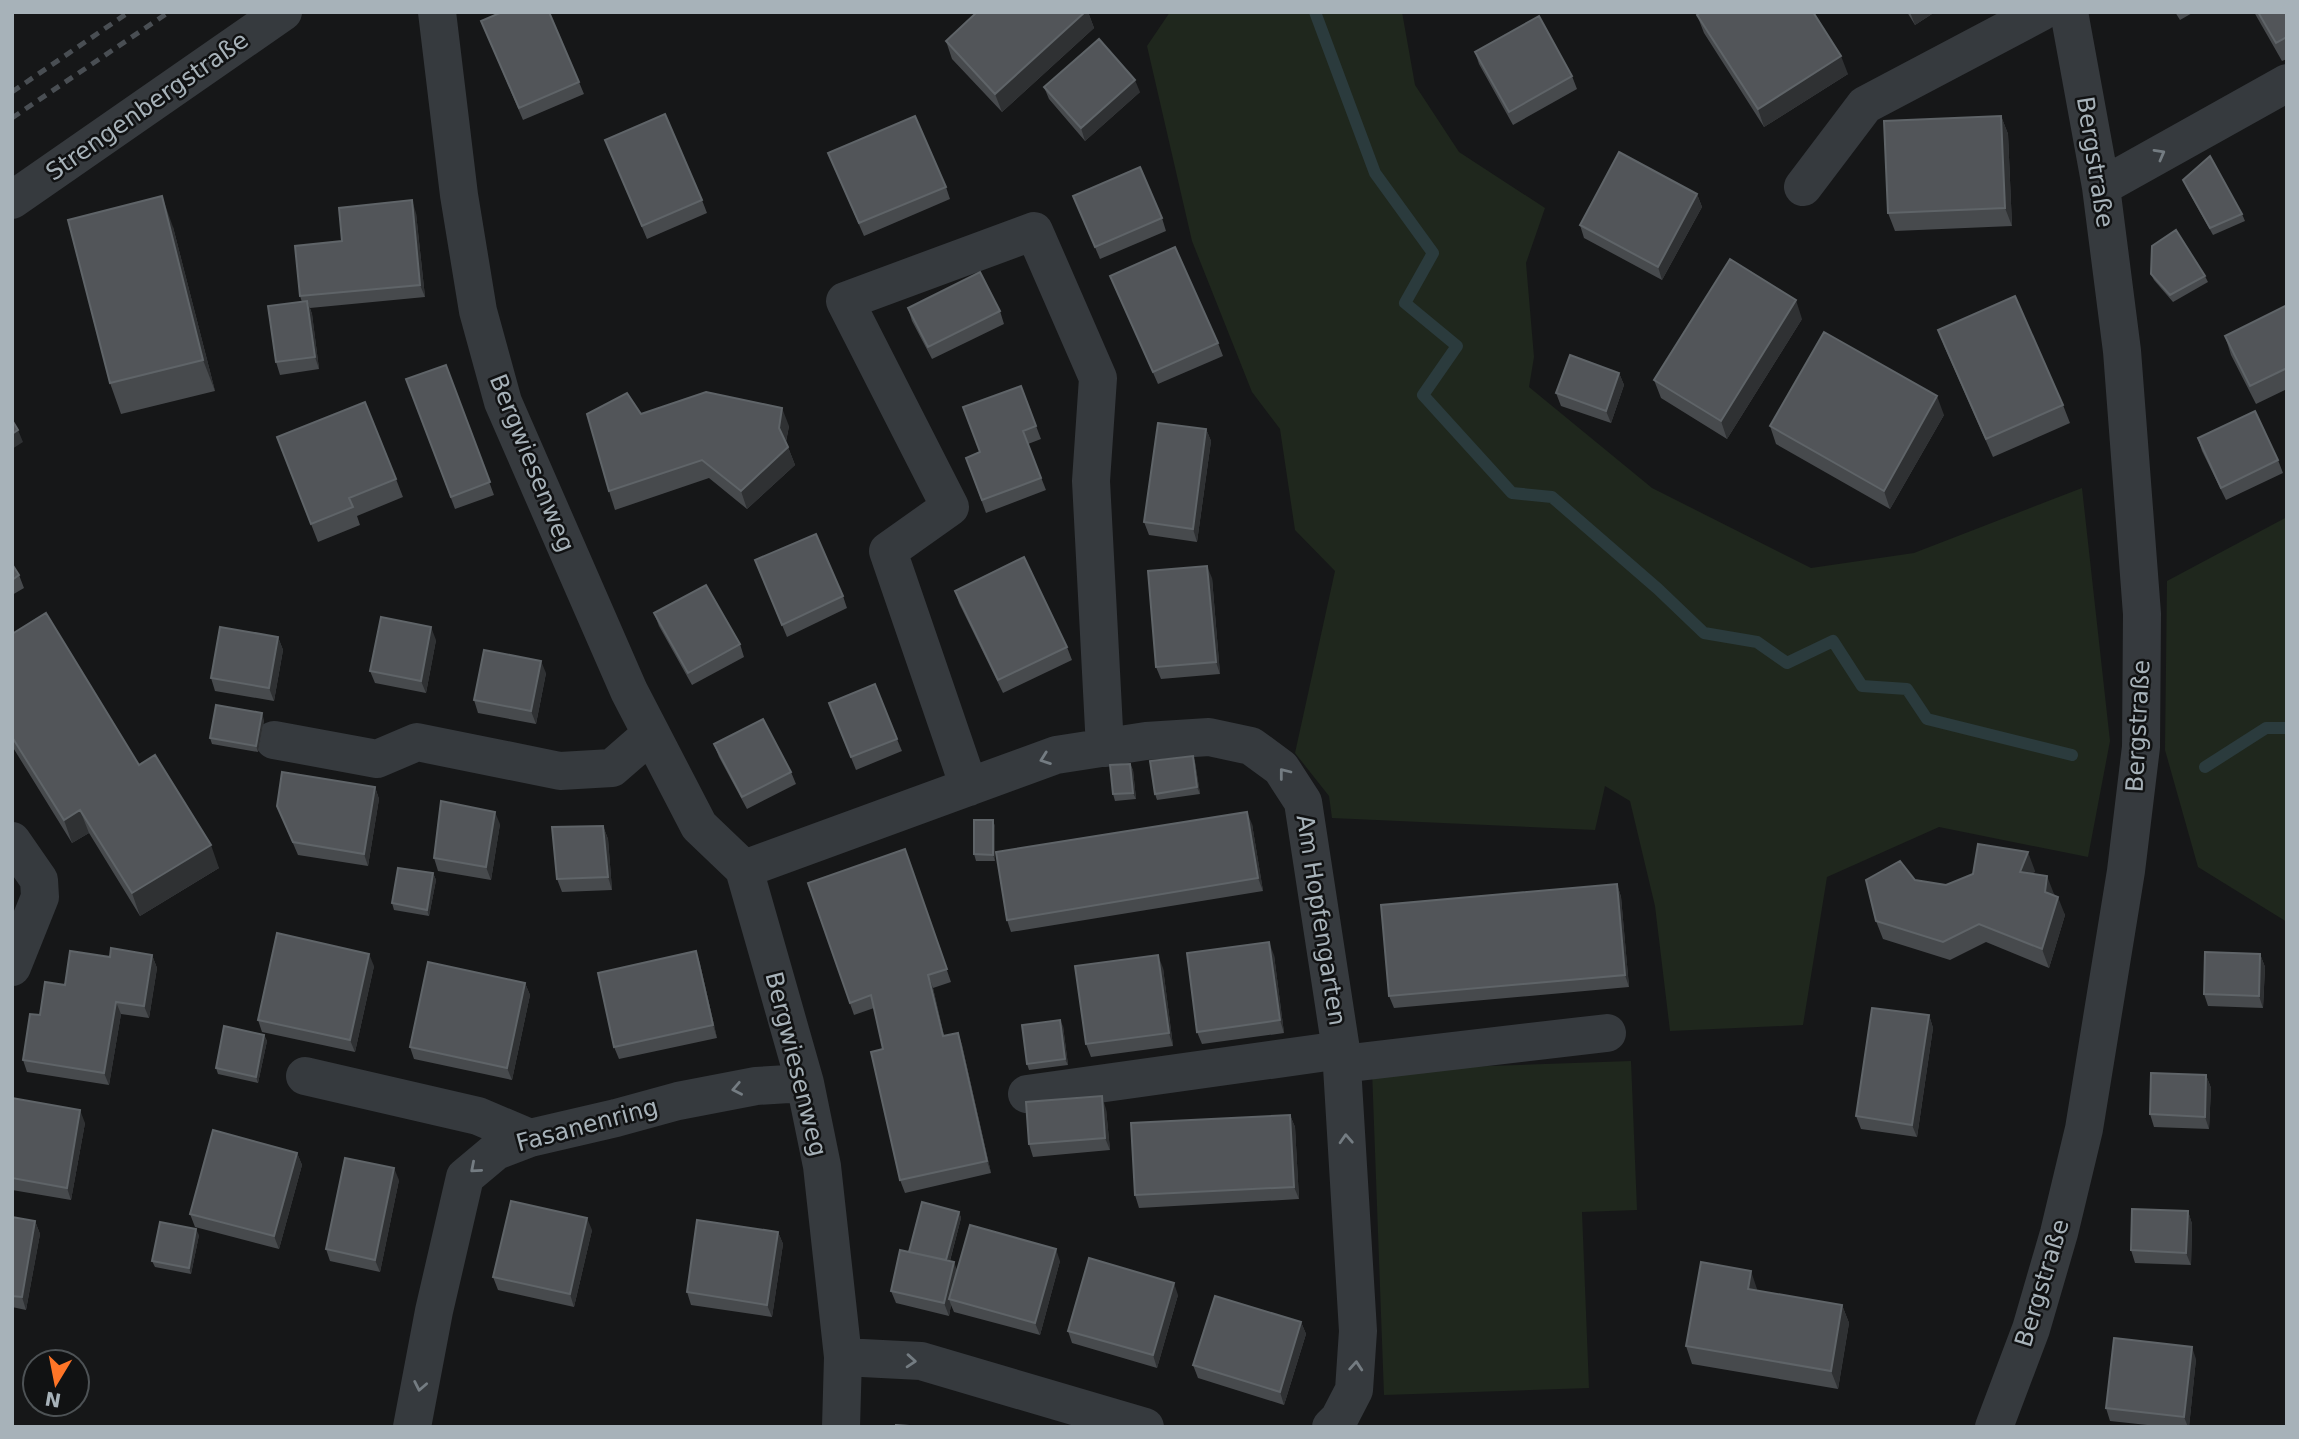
<svg xmlns="http://www.w3.org/2000/svg" width="2299" height="1439" viewBox="0 0 2299 1439" font-family="'DejaVu Sans',sans-serif">
<style>
.green{fill:#1f271d}
.lines{fill:none;stroke-linecap:round;stroke-linejoin:round}
.stream{stroke:#2b3b3d;stroke-width:12}
.minor{stroke:#363a3e;stroke-width:38}
.rail{stroke:#494e53;stroke-width:5;stroke-dasharray:9 7;stroke-linecap:butt}
.wall{fill:#474a4d}
.shaded-wall{fill:#2f3133}
.building{fill:#525559;stroke:#5f6468;stroke-width:2}
.oneway{stroke:#747c82}
.labels{text-anchor:middle;stroke-width:5;stroke-linejoin:round;paint-order:stroke}
.street-label{font-size:24px;fill:#a7b2b9;stroke:#111213}
</style>
<rect width="100%" height="100%" fill="#161718"/>
<path class="green" d="M1170,12H1402L1415,85L1459,152L1545,208L1526,263L1534,357L1529,387L1652,488L1811,568L1914,553L2082,488L2110,741L2088,857L1939,827L1827,877L1803,1025L1670,1031L1655,906L1630,801L1605,786L1595,830L1332,818L1329,796L1295,753L1335,571L1295,530L1280,429L1252,392L1192,241L1147,46Z
M2287,517V922L2198,867L2165,750L2167,581Z
M1631,1061L1637,1210L1582,1212L1589,1388L1384,1395L1372,1070Z"/>
<g class="lines">
<path class="stream" d="M1315,12L1375,173L1433,253L1405,303L1457,346L1423,395L1512,493L1552,497L1658,589L1704,633L1757,642L1787,663L1833,641L1862,686L1907,689L1927,719L2072,755
M2205,767L2266,728H2287"/>
<path class="minor" d="M437,12L459,195L478,311L503,402L629,691L699,826L744,869L774,974L805,1083L822,1166L843,1357L841,1427
M1803,187L1865,105L2041,12
M2101,187L2287,83
M12,200L283,12
M274,740L377,759L417,742L560,771L612,768L651,734
M969,787L888,551L950,507L845,301L1034,231L1098,378L1091,481L1105,748
M12,841L39,880L40,897L12,967
M744,869L1056,755L1146,741L1209,737L1251,746L1281,768L1303,802L1341,1050L1358,1331L1354,1390L1339,1419L1331,1427
M1342,1064L1607,1033
M305,1076L478,1116L530,1138
M1027,1094L1341,1050
M843,1357L921,1361L1145,1427
M412,1427L434,1311L465,1177L496,1151L530,1138L616,1118L678,1101L756,1086L805,1083
M1994,1427L2031,1329L2059,1233L2084,1129L2126,871L2141,747L2142,614L2122,351L2101,187L2069,12"/>
<path class="rail" d="M12,92L129,12
M12,118L169,12"/>
</g>
<path class="wall" d="M977,12H1088L1094,28L1002,112L952,59L946,41Z
M1907,12H1935L1915,25Z
M2175,12H2194L2180,20Z
M2254,12H2287V59L2282,61Z
M1697,15L1848,74L1764,127L1704,33Z
M481,21L579,82L584,94L523,120Z
M1475,52L1572,76L1577,89L1513,125L1479,64Z
M1044,87L1140,92L1085,141L1049,99Z
M2001,116L2008,134L2012,226L1895,231L1888,213Z
M605,140L702,200L707,213L647,239Z
M828,153L946,187L950,199L864,236Z
M2183,180L2242,214L2245,221L2213,235L2186,187Z
M1697,194L1702,207L1662,280L1584,238L1580,225Z
M1073,196L1162,218L1166,231L1100,259Z
M416,213L425,297L310,308L312,314L319,369L280,375L276,362L302,302L300,296L342,241Z
M173,227L215,391L121,414L110,383Z
M2151,274L2205,276L2208,282L2173,302L2154,280Z
M1110,276L1218,343L1223,356L1158,384Z
M2287,305V389L2256,404L2231,355L2225,336Z
M908,308L1000,311L1004,324L932,359L912,321Z
M1802,319L1727,439L1661,398L1654,380Z
M1938,330L2063,405L2070,423L1993,457L1945,348Z
M446,365L494,495L455,509L406,379Z
M1619,373L1624,385L1611,423L1561,406L1556,393Z
M1021,386L1041,439L1028,444L1046,490L986,513L966,458L980,452Z
M641,414L789,426L786,442L795,465L747,509L709,478L615,510L609,491Z
M1944,415L1890,509L1776,444L1770,426Z
M1206,429L1211,441L1197,542L1149,535L1144,522Z
M277,437L396,479L403,497L357,516L360,525L318,542Z
M2198,438L2278,460L2283,473L2226,500L2202,451Z
M755,560L843,596L847,608L787,637Z
M12,564L19,575L24,588L12,595Z
M1212,578L1220,674L1161,679L1156,667Z
M955,591L1067,647L1072,660L1003,693L959,603Z
M654,613L740,644L744,657L692,685L659,626Z
M12,634L139,765L219,868L140,916L89,833L72,843L12,746Z
M278,637L283,650L274,701L215,691L211,678Z
M436,640L426,693L375,683L370,671Z
M546,673L536,724L478,713L474,700Z
M829,703L897,739L902,751L856,770Z
M264,720L258,752L212,744L210,738Z
M714,744L791,772L796,784L747,809L719,757Z
M1193,756L1195,762L1200,794L1157,800L1155,794Z
M1130,764L1133,770L1136,799L1115,801L1113,794Z
M375,787L379,799L368,866L298,855L277,806Z
M993,820L995,827V861H976L974,854Z
M500,824L491,880L438,871L434,858Z
M1252,824L1263,891L1011,932L1007,920Z
M603,826L608,839L612,890L562,892L557,879Z
M905,849L951,982L933,988L944,1036L958,1033L962,1045L991,1173L905,1193L900,1180L883,1049L874,1008L854,1015L808,883Z
M2035,871L2033,874L2054,894L2065,915L2049,968L1986,942L1950,960L1883,939L1876,921L1946,885Z
M433,873L436,880L429,916L394,910L392,903Z
M1617,884L1621,897L1629,987L1394,1008L1389,996Z
M696,951L700,964L717,1038L619,1059L614,1047Z
M2260,954L2265,967L2263,1008L2208,1006L2204,994Z
M152,955L157,968L149,1018L121,1014L109,1085L27,1072L23,1060L40,1015L65,985L110,957Z
M1274,955L1284,1033L1202,1044L1197,1032Z
M374,966L355,1052L262,1032L258,1020Z
M1163,968L1173,1046L1091,1057L1086,1044Z
M525,983L530,995L512,1080L414,1059L410,1047Z
M1929,1015L1933,1028L1917,1137L1861,1129L1856,1116Z
M1063,1026L1068,1065L1029,1070L1027,1064Z
M264,1035L267,1041L258,1083L218,1074L216,1068Z
M2206,1075L2211,1088L2209,1129L2154,1127L2150,1114Z
M12,1098L85,1123L71,1200L12,1190Z
M1106,1109L1110,1150L1033,1157L1029,1144Z
M1290,1115L1295,1127L1299,1199L1139,1208L1135,1195Z
M297,1153L302,1165L279,1249L195,1227L190,1214Z
M399,1180L380,1272L330,1261L326,1249Z
M2188,1211L2192,1224L2191,1265L2135,1263L2131,1250Z
M959,1212L961,1218L950,1261L957,1271L1060,1261L1040,1335L954,1312L951,1305L949,1316L896,1303L891,1291L909,1252Z
M12,1217L35,1221L40,1234L26,1310L12,1307Z
M592,1230L574,1307L498,1290L493,1277Z
M778,1232L783,1244L772,1317L691,1305L687,1292Z
M199,1235L191,1274L155,1267L152,1261Z
M1757,1289V1291L1842,1305L1849,1323L1838,1389L1692,1364L1686,1346Z
M1178,1295L1157,1368L1072,1343L1068,1331Z
M1301,1322L1306,1334L1284,1405L1198,1378L1193,1365Z
M2196,1359L2189,1427H2166L2110,1421L2106,1408Z"/>
<path class="shaded-wall" d="M1085,12H1088L1094,28L1002,112L995,94Z
M1910,12H1935L1915,25Z
M1841,56L1848,74L1764,127L1758,109Z
M1135,80L1140,92L1085,141L1081,128Z
M2001,116L2008,134L2012,226L2005,208Z
M1697,194L1702,207L1662,280L1658,267Z
M162,196L173,227L215,391L203,360Z
M412,200L416,213L425,297L420,285Z
M1796,300L1802,319L1727,439L1721,421Z
M307,301L312,314L319,369L315,357Z
M1619,373L1624,385L1611,423L1606,411Z
M1937,396L1944,415L1890,509L1884,491Z
M782,408L789,426L785,446L779,428Z
M1206,429L1211,441L1197,542L1193,529Z
M18,430L23,442L12,449V434Z
M788,447L795,465L747,509L741,491Z
M1207,566L1212,578L1220,674L1216,662Z
M431,627L436,640L426,693L421,681Z
M278,637L283,650L274,701L269,688Z
M541,661L546,673L536,724L531,711Z
M262,713L264,720L258,752L256,746Z
M1193,756L1195,762L1200,794L1197,787Z
M1130,764L1133,770L1136,799L1133,793Z
M375,787L379,799L368,866L364,854Z
M80,810L89,833L72,843L64,820Z
M495,812L500,824L491,880L486,867Z
M1247,812L1252,824L1263,891L1258,878Z
M993,820L995,827V861L993,855Z
M603,826L608,839L612,890L608,877Z
M211,845L219,868L140,916L132,893Z
M2028,852L2035,871L2026,890L2020,872Z
M433,873L436,880L429,916L427,910Z
M2047,876L2054,894L2052,910L2045,892Z
M1617,884L1621,897L1629,987L1625,975Z
M2058,897L2065,915L2049,968L2042,949Z
M1269,942L1274,955L1284,1033L1280,1020Z
M696,951L700,964L717,1038L713,1025Z
M369,954L374,966L355,1052L350,1040Z
M2260,954L2265,967L2263,1008L2259,996Z
M152,955L157,968L149,1018L144,1006Z
M1158,955L1163,968L1173,1046L1169,1033Z
M928,975L933,988L947,1048L943,1036Z
M525,983L530,995L512,1080L507,1068Z
M116,1002L121,1014L109,1085L104,1073Z
M1929,1015L1933,1028L1917,1137L1912,1125Z
M1060,1020L1063,1026L1068,1065L1065,1059Z
M958,1033L962,1045L991,1173L987,1161Z
M264,1035L267,1041L258,1083L256,1077Z
M2206,1075L2211,1088L2209,1129L2205,1117Z
M1102,1096L1106,1109L1110,1150L1105,1138Z
M80,1110L85,1123L71,1200L67,1188Z
M1290,1115L1295,1127L1299,1199L1294,1187Z
M297,1153L302,1165L279,1249L274,1236Z
M394,1168L399,1180L380,1272L375,1260Z
M2188,1211L2192,1224L2191,1265L2186,1253Z
M959,1212L961,1218L948,1268L946,1261Z
M587,1218L592,1230L574,1307L570,1294Z
M35,1221L40,1234L26,1310L22,1297Z
M196,1229L199,1235L191,1274L189,1268Z
M778,1232L783,1244L772,1317L767,1305Z
M1056,1249L1060,1261L1040,1335L1035,1323Z
M954,1262L959,1275L949,1299L951,1305L949,1316L944,1303Z
M1751,1271L1757,1289L1754,1307L1748,1289Z
M1174,1283L1178,1295L1157,1368L1153,1355Z
M1842,1305L1849,1323L1838,1389L1831,1371Z
M1301,1322L1306,1334L1284,1405L1280,1392Z
M2192,1347L2196,1359L2189,1427H2188L2184,1417Z"/>
<path class="building" d="M502,12H549L579,82L519,108L481,21Z
M977,12H1085L995,94L946,41Z
M1701,12H1813L1841,56L1758,109L1697,15Z
M2258,12H2287V37L2276,43Z
M1539,16L1572,76L1509,112L1475,52Z
M1099,39L1135,80L1081,128L1044,87Z
M665,114L702,200L642,226L605,140Z
M915,116L946,187L859,223L828,153Z
M2001,116L2005,208L1888,213L1884,121Z
M1619,152L1697,194L1658,267L1580,225Z
M2210,156L2242,214L2210,228L2183,180Z
M1140,167L1162,218L1095,247L1073,196Z
M162,196L203,360L110,383L68,220Z
M412,200L420,285L300,296L295,246L342,241L339,208Z
M2176,230L2205,276L2170,295L2151,274L2152,246Z
M1175,247L1218,343L1153,372L1110,276Z
M1730,259L1796,300L1721,421L1654,380Z
M980,272L1000,311L928,347L908,308Z
M2015,296L2063,405L1986,439L1938,330Z
M307,301L315,357L276,362L268,306Z
M2287,305V368L2250,386L2225,336Z
M1824,332L1937,396L1884,491L1770,426Z
M1570,355L1619,373L1606,411L1556,393Z
M446,365L490,482L451,497L406,379Z
M1021,386L1036,426L1023,431L1041,478L982,500L966,458L980,452L963,407Z
M706,392L782,408L779,428L788,447L741,491L702,460L609,491L587,414L627,393L641,414Z
M365,402L396,479L349,498L353,507L311,524L277,437Z
M2255,411L2278,460L2221,488L2198,438Z
M12,420L18,430L12,434Z
M1158,423L1206,429L1193,529L1144,522Z
M816,534L843,596L782,625L755,560Z
M1024,557L1067,647L998,680L955,591Z
M12,564L19,575L12,580Z
M1207,566L1216,662L1156,667L1148,571Z
M706,585L740,644L688,673L654,613Z
M46,613L139,765L155,755L211,845L132,893L80,810L64,820L12,737V634Z
M381,617L431,627L421,681L370,671Z
M220,627L278,637L269,688L211,678Z
M484,650L541,661L531,711L474,700Z
M875,684L897,739L851,757L829,703Z
M216,705L262,713L256,746L210,738Z
M763,719L791,772L742,797L714,744Z
M1193,756L1197,787L1155,794L1150,761Z
M1130,764L1133,793L1113,794L1110,765Z
M282,772L375,787L364,854L293,842L277,806Z
M441,801L495,812L486,867L434,858Z
M1247,812L1258,878L1007,920L996,852Z
M974,820H993V855L974,854Z
M603,826L608,877L557,879L552,827Z
M1978,844L2028,852L2020,872L2047,876L2045,892L2058,897L2042,949L1979,924L1943,942L1876,921L1866,880L1900,861L1915,880L1946,885L1973,874Z
M905,849L947,969L928,975L943,1036L958,1033L987,1161L900,1180L871,1052L883,1049L871,995L850,1003L808,883Z
M398,868L433,873L427,910L392,903Z
M1617,884L1625,975L1389,996L1381,905Z
M277,933L369,954L350,1040L258,1020Z
M1269,942L1280,1020L1197,1032L1187,953Z
M111,948L152,955L144,1006L116,1002L104,1073L23,1060L30,1014L40,1015L45,982L65,985L70,951L110,957Z
M696,951L713,1025L614,1047L598,973Z
M2205,952L2260,954L2259,996L2204,994Z
M1158,955L1169,1033L1086,1044L1075,966Z
M428,962L525,983L507,1068L410,1047Z
M1872,1008L1929,1015L1912,1125L1856,1116Z
M1060,1020L1065,1059L1027,1064L1022,1025Z
M224,1026L264,1035L256,1077L216,1068Z
M2151,1073L2206,1075L2205,1117L2150,1114Z
M1102,1096L1105,1138L1029,1144L1026,1102Z
M12,1098L80,1110L67,1188L12,1178Z
M1290,1115L1294,1187L1135,1195L1131,1123Z
M213,1130L297,1153L274,1236L190,1214Z
M345,1158L394,1168L375,1260L326,1249Z
M511,1201L587,1218L570,1294L493,1277Z
M922,1202L959,1212L946,1260L909,1252Z
M2132,1209L2188,1211L2186,1253L2131,1250Z
M12,1217L35,1221L22,1297L12,1296Z
M697,1220L778,1232L767,1305L687,1292Z
M160,1222L196,1229L189,1268L152,1261Z
M970,1225L1056,1249L1035,1323L949,1299Z
M900,1250L954,1262L944,1303L891,1291Z
M1089,1258L1174,1283L1153,1355L1068,1331Z
M1701,1262L1751,1271L1748,1289L1842,1305L1831,1371L1686,1346Z
M1215,1296L1301,1322L1280,1392L1193,1365Z
M2114,1338L2192,1347L2184,1417L2106,1408Z
M896,1425L923,1427H896Z"/>
<defs><path id="oneway-chevron" d="M-2-3.5L2.5 0L-2 3.5" fill="none" stroke-width="1.6" stroke-linecap="round" stroke-linejoin="round" transform="scale(1.75)"/></defs>
<g class="oneway">
<use href="#oneway-chevron" transform="translate(2160 154) rotate(-29)"/>
<use href="#oneway-chevron" transform="translate(1045 759) rotate(160)"/>
<use href="#oneway-chevron" transform="translate(1284 773) rotate(-128)"/>
<use href="#oneway-chevron" transform="translate(737 1089) rotate(169)"/>
<use href="#oneway-chevron" transform="translate(1346 1139) rotate(-93)"/>
<use href="#oneway-chevron" transform="translate(475 1168) rotate(139)"/>
<use href="#oneway-chevron" transform="translate(911 1361) rotate(4)"/>
<use href="#oneway-chevron" transform="translate(1356 1366) rotate(-86)"/>
<use href="#oneway-chevron" transform="translate(420 1386) rotate(101)"/>
</g>
<g class="labels">
<g class="street-label">
<text transform="translate(147 106) rotate(-35)" y="8">Strengenbergstraße</text>
<text transform="translate(2095 162) rotate(81)" y="8">Bergstraße</text>
<text transform="translate(532 463) rotate(68)" y="8">Bergwiesenweg</text>
<text transform="translate(2138 726) rotate(-87)" y="8">Bergstraße</text>
<text transform="translate(1321 920) rotate(81)" y="8">Am Hopfengarten</text>
<text transform="translate(796 1064) rotate(76)" y="8">Bergwiesenweg</text>
<text transform="translate(587 1125) rotate(-15)" y="8">Fasanenring</text>
<text transform="translate(2042 1283) rotate(-73)" y="8">Bergstraße</text>
</g>
</g>
<rect width="2299" height="1439" fill="none" stroke="#a7b2b9" stroke-width="28"/>
<g transform="translate(56 1383) rotate(190)"><circle r="33" fill="#111213" stroke="#4d5255" stroke-width="2"/>
<path d="M0-5L12 26L0 18L-12 26Z" fill="#ff7527"/>
<text y="-10" font-size="19" font-weight="bold" text-anchor="middle" fill="#a7b2b9">N</text>
</g>
</svg>
